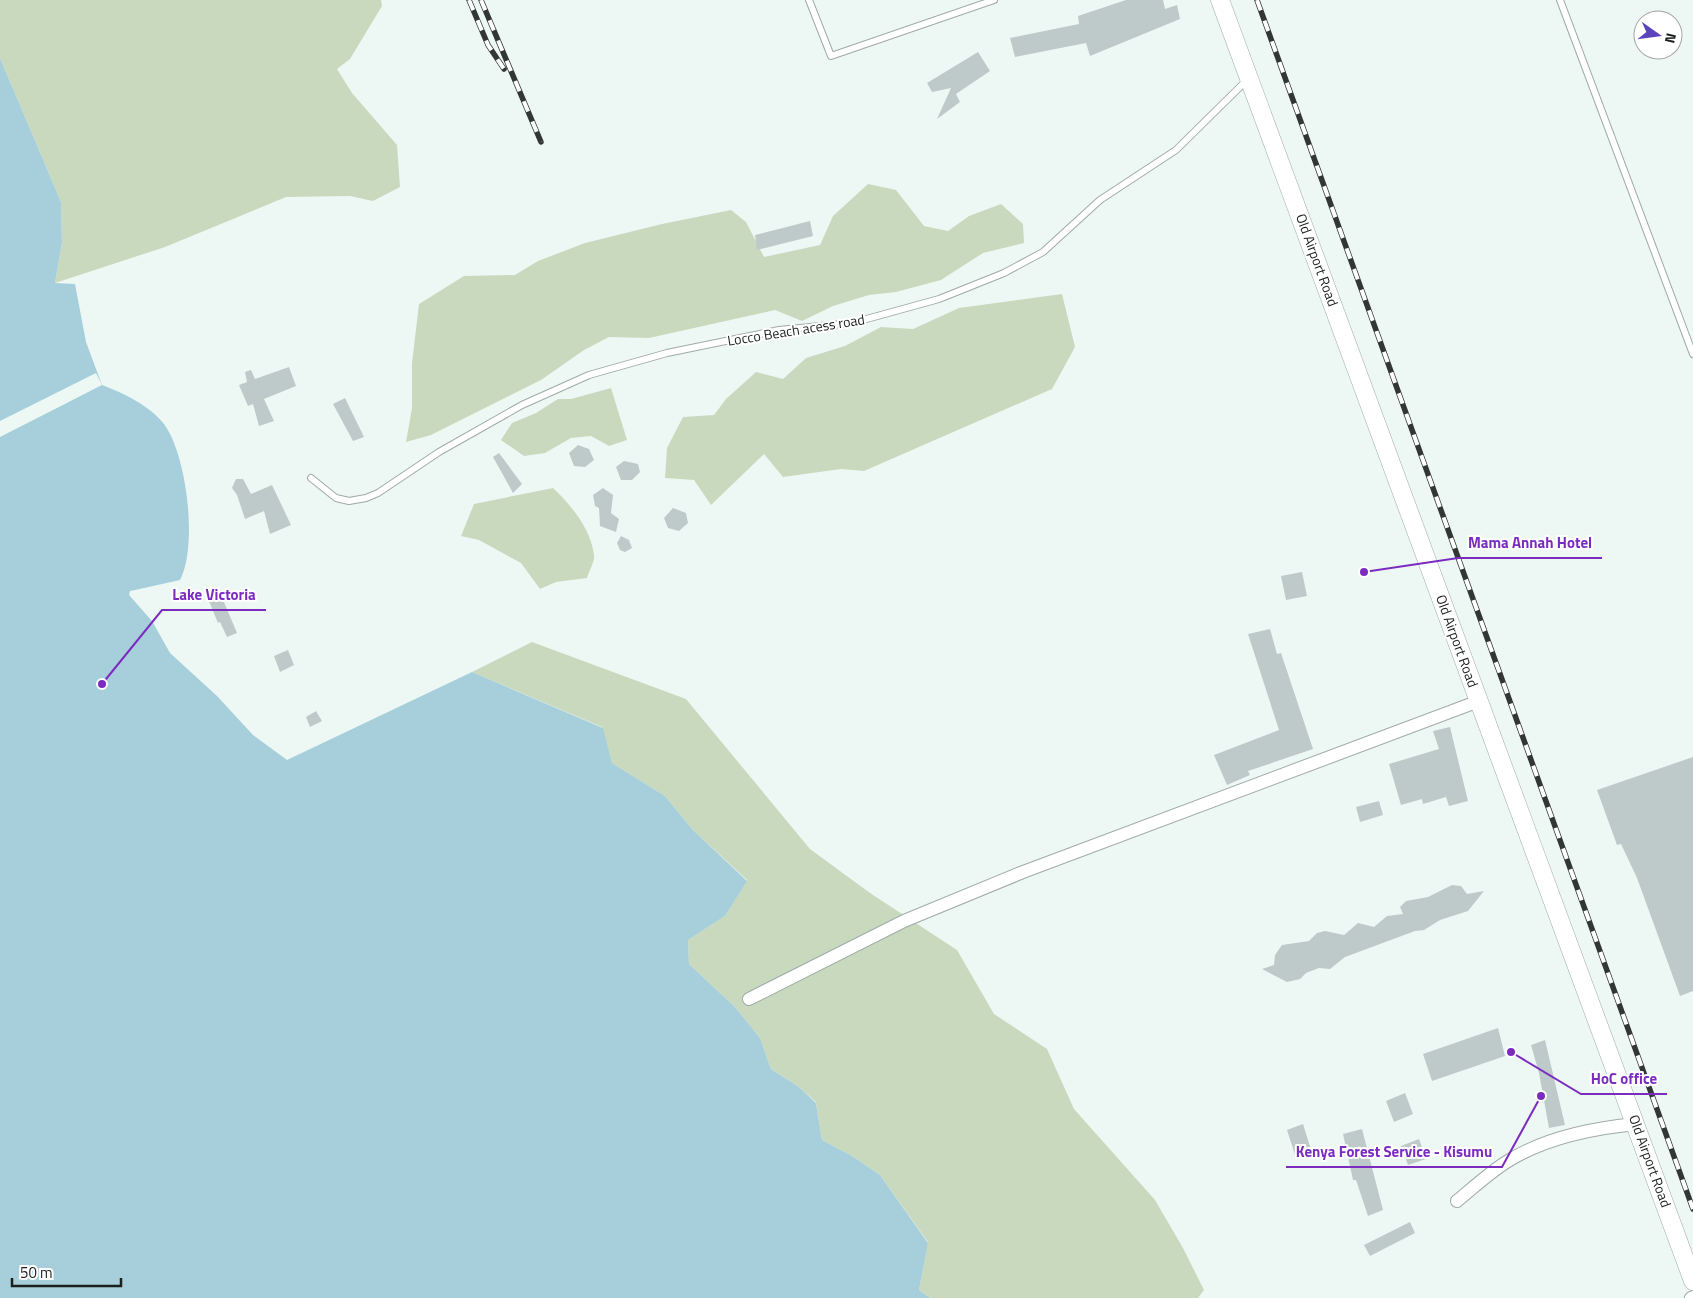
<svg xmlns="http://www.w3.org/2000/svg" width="1693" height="1298" viewBox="0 0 1693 1298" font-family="'Titillium Web',sans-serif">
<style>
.green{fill:#c9d9be}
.water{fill:#a6cedb}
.pier{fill:#edf8f5}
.building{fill:#becaca}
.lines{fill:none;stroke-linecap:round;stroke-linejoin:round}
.lane-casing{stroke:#9faaa7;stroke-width:8}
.street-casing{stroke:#9faaa7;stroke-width:14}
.secondary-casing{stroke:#9faaa7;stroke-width:19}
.lane{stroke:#fff;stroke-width:6}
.street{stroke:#fff;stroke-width:12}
.secondary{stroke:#fff;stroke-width:18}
.rail-casing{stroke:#323736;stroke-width:5.5}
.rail{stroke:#fff;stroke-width:4;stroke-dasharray:11;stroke-linecap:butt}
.labels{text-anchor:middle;stroke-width:4;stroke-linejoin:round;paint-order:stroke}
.street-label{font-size:14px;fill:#1b1f1e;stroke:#fff}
.leader{fill:none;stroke:#7b2cbf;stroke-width:2}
.callout-dot{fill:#7b2cbf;stroke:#fff;stroke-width:2}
.callout-label{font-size:15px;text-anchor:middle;font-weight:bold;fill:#7b2cbf;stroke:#fff;stroke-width:4;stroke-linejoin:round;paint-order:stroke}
</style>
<rect width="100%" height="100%" fill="#edf8f5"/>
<path class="green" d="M0,0H381L382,6L350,59L337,69L352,93L397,145L400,187L373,201L350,196L286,197L165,247L55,283L62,243L61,202L0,58Z
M868,184L896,190L924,226L948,231L969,216L1001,204L1023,224L1024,243L983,253L941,280L896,292L869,295L833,306L802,321L775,310L649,338L609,337L584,350L541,380L431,435L406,442L412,408V363L419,304L464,276L515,275L538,261L585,243L662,224L731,210L746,222L764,257L820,245L833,216Z
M1062,294L1075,347L1052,389L864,471L841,469L783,477L764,454L711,505L694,480L665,478L667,448L683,417L714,415L726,399L756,372L783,379L806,358L845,346L881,327L913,329L959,308Z
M611,388L627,440L609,446L591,436L571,438L545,453L524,456L501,440L512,423L536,413L558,399H571Z
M553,488C571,505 591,529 594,555C595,561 589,571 587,578L556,582L540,589L521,563L479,540L461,536L474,504Z
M532,642L686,699L810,849L870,893L957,950L994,1014L1047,1049L1074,1109L1155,1200L1183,1248L1204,1290L1198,1298H930L919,1290L928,1242L880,1175L852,1156L822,1140L816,1102L799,1087L771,1069L760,1038L735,1007L689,964L688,940L725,916L747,880L692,829L665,796L612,763L602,727L472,672Z"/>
<path class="water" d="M0,58L61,202L62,243L55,283L75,284L86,342L102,385C123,393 149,405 164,424C187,455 198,546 180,580L135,590L130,591L129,595L152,621L170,653L217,696L253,735L287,760L472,672L603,728L612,763L665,796L692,829L747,881L725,916L688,940L689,964L735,1007L760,1038L771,1069L799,1087L816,1103L822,1140L852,1156L880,1175L928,1243L919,1290L930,1298H0Z"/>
<path class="pier" d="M96,373L102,385L0,437V421Z"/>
<path class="building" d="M1126,0H1163L1165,9L1177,5L1180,19L1090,56L1086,43L1015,57L1010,38L1079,24L1078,16Z
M978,52L990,71L956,94L960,102L937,119L951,88L932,92L927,83Z
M810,221L813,236L757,250L755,235Z
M289,367L296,386L264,399L274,421L259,426L253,404L248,406L239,385L247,382L245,372L251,370L255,379Z
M345,398L364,437L353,441L333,404Z
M578,445L589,449L594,460L585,467L574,466L569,453Z
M499,453L522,484L513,493L493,457Z
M624,461L638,464L640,472L632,480H621L616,467Z
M236,479H243L251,494L272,485L291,525L270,534L264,511L245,519L237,495L232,488Z
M603,488L613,495L611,513L619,519L616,532L600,526L599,508L595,506L593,495Z
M673,508L686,513L688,523L679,531L668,528L664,518Z
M621,536L629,540L632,548L625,552L620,550L617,543Z
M1302,572L1307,596L1286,600L1281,576Z
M218,588L237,633L227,637L220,622L218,623L206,594Z
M1270,629L1277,654L1281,653L1313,749L1248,771L1250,775L1227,785L1214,755L1279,730L1248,634Z
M288,650L294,665L280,672L274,656Z
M316,711L322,721L310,727L306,717Z
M1450,727L1468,801L1449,806L1446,797L1423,804L1422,799L1401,805L1389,764L1439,749L1433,731Z
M1693,757V991L1680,996L1637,878L1621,844L1617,845L1597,790Z
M1379,801L1383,815L1360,822L1356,807Z
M1452,885L1461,886L1467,894L1484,891L1468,911L1440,920L1424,930L1415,931L1345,957L1330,969L1319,968L1306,973L1300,979L1287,982L1262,969L1274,965L1275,955L1282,945L1309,941L1317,933L1325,931L1344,935L1358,923L1374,927L1387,916L1403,914L1400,907L1406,901L1428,897Z
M1498,1028L1505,1056L1432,1081L1423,1054Z
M1545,1040L1565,1125L1549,1128L1539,1073L1531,1045Z
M1405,1093L1413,1114L1394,1122L1386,1101Z
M1303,1124L1312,1153L1296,1158L1287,1130Z
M1362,1129L1383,1210L1368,1216L1356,1180H1353L1343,1134Z
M1419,1139L1426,1159L1408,1165L1401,1146Z
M1410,1222L1415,1233L1370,1256L1364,1245Z"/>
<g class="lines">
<g class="lane-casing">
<path id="lane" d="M809,0L831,56L994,0
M1560,0L1693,354
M311,478L336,498L349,501L366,498L378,493L439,452L522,405L589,375L667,353L779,330L852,323L939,299L1004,273L1043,252L1100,200L1176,150L1248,79"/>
</g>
<g class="street-casing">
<path id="street" d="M749,999L904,921L1023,872L1479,701
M1457,1201C1473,1188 1490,1172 1508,1161C1545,1138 1594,1128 1636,1124
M1691,1298L1693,1297"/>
</g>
<g class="secondary-casing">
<path id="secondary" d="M1220,0L1693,1281"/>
</g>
<use href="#lane" class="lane"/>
<use href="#street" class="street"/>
<use href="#secondary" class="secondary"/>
<g class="rail-casing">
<path id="rail" d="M469,0L488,45L504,69
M481,0L541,142
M1257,0L1693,1209"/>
</g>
<use href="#rail" class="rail"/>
</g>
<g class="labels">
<g class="street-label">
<text transform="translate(1317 260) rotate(70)" y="5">Old Airport Road</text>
<text transform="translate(796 330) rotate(-9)" y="5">Locco Beach acess road</text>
<text transform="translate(1457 641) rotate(70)" y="5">Old Airport Road</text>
<text transform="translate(1650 1161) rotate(70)" y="5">Old Airport Road</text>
</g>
</g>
<path class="leader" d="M1364 572L1458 558H1602M102 684L162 610H266M1511 1052L1581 1094H1667M1541 1096L1502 1167H1286"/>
<g class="callout-dot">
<circle cx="1364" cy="572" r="5"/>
<circle cx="102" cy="684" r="5"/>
<circle cx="1511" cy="1052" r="5"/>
<circle cx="1541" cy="1096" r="5"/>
</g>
<g class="callout-label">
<text x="1530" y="548">Mama Annah Hotel</text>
<text x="214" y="600">Lake Victoria</text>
<text x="1624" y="1084">HoC office</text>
<text x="1394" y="1157">Kenya Forest Service - Kisumu</text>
</g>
<g transform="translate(1658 35) rotate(104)"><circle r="24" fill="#ffffff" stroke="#a4a5a5"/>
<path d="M0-4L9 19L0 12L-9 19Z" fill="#5b43bb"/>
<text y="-8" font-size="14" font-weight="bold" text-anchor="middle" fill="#1b1f1e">N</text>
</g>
<path d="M12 1278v8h109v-8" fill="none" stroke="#1b1f1e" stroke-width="2.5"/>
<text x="20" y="1278" font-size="15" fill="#1b1f1e" stroke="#ffffff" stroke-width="4" paint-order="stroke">50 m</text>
</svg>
